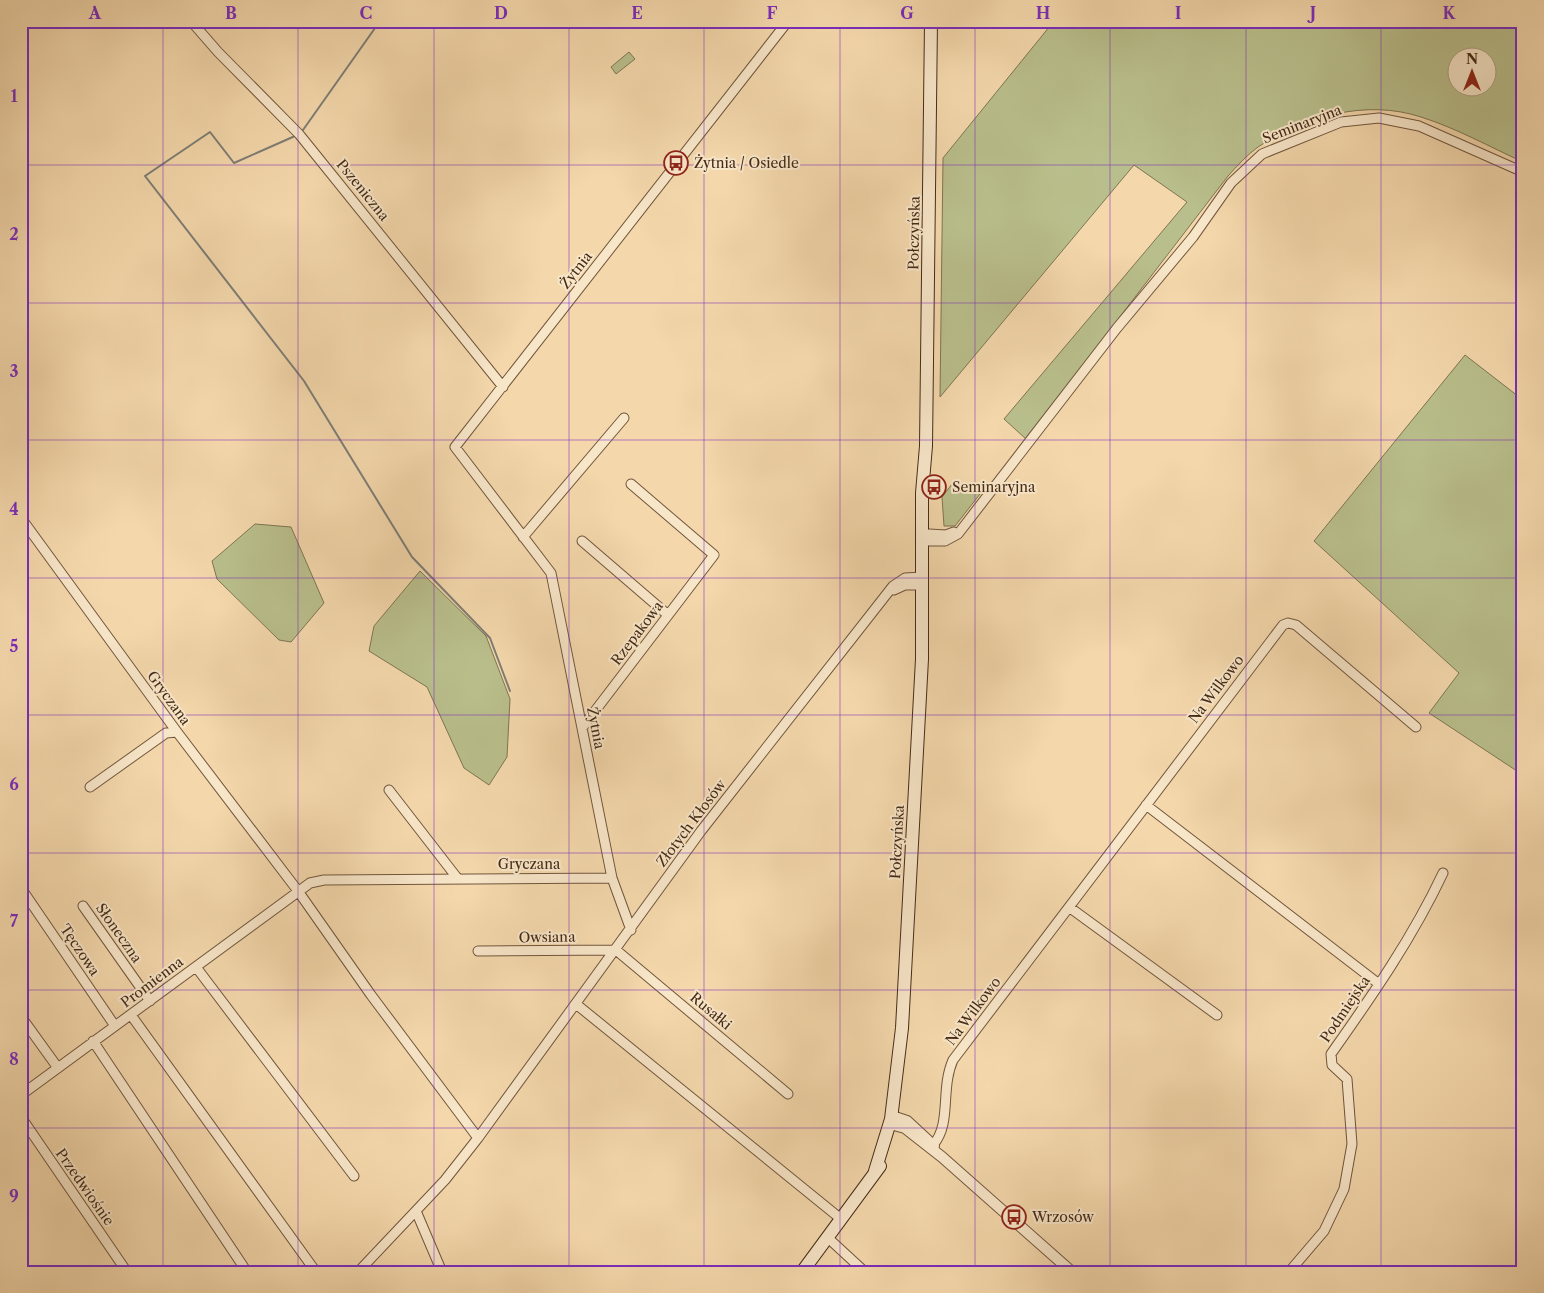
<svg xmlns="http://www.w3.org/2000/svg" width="1544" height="1293" viewBox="0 0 1544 1293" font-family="'Libre Caslon Text',serif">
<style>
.green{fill:#b9bf8c;stroke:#7f7552;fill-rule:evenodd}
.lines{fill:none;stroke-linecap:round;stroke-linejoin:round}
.stream{stroke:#7d7e76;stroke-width:2}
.minor-casing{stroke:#71563c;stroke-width:11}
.tertiary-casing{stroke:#71563c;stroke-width:12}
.secondary-casing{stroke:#452b17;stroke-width:14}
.minor{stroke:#f8e6c9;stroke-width:9}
.tertiary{stroke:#f8e6c9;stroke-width:10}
.secondary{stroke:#f8e6c9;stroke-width:12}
.grid{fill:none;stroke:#7b2cbf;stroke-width:1;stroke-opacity:0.55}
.labels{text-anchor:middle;stroke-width:4;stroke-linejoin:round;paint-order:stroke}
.street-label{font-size:14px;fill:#452b17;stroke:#f8e6c9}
.poi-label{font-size:14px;fill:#452b17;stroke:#f8e6c9;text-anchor:start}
.neatline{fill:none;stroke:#7b2cbf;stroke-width:2}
.grid-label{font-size:16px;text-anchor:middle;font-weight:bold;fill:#7b2cbf}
</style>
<rect width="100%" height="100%" fill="#f4d8ac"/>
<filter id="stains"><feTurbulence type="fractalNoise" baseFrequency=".004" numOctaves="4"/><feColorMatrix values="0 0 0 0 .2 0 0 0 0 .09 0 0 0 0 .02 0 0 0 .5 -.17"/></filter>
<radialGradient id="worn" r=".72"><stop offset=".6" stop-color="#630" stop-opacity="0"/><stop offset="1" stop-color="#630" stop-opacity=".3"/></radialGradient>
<path class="green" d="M1054,21H1523V162C1490,147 1456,128 1421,117C1366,99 1306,116 1258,147C1247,155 1237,166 1228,176L1026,439L1004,419L1187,202L1134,165L940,397L943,158ZM1456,58H1486V88H1456Z
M629,52L635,59L616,74L611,67Z
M1465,355L1523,400V775L1429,713L1459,673L1314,541Z
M952,484L980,494L955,526H944L942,497Z
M255,524L291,527L324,603L291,642L279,640L217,579L212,561Z
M420,571L486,636L510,699L507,757L489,785L464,768L427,687L369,651L374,626Z"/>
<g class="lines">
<path class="stream" d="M1515,21L1523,31
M303,130L380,21
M295,136L234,163L210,132L145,176L304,381L412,557L490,638L510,691"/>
<g class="minor-casing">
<path id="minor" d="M191,21L218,52L299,134L503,387
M21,518L177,732L298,891L371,995L478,1138
M929,534L946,535L954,532
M523,537L624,418
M582,541L668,615
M929,541H945L958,534L1117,328L1193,237L1231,183L1262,154L1341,122L1379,118L1419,126L1523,172
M894,590L905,585H922
M582,728L714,555L631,484
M90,787L166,733L177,732
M389,790L458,879
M1146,805L1379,984
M21,888L115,1026
M83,906L150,1001
M1069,907L1217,1015
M631,930L612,878L551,573L455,447L788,21
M478,951L616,950L788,1094
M196,967L354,1176
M576,1004L841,1219
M131,1015L316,1272
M22,1018L58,1068
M93,1041L247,1272
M21,1095L310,883L324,880L612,878
M21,1117L127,1272
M933,1145C952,1124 940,1089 953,1060L1283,625L1288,623L1296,625L1416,727
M416,1211L442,1272
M827,1237L865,1272
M358,1272L445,1180L478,1138L701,831L893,586L905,578L922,577
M1289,1272L1324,1231L1344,1189L1352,1144L1347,1079L1332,1065L1331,1054C1372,996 1413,937 1443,873"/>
</g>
<g class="tertiary-casing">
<path id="tertiary" d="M892,1116L907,1121L934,1146
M890,1124L905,1128L942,1157L1072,1272"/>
</g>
<g class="secondary-casing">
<path id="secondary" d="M875,1171L891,1119L902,1028L922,659V493L926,446L931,21
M802,1272L880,1166"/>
</g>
<use href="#minor" class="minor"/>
<use href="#tertiary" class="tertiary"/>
<use href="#secondary" class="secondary"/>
</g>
<path class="grid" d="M163,21V1272M298,21V1272M434,21V1272M569,21V1272M704,21V1272M840,21V1272M975,21V1272M1110,21V1272M1246,21V1272M1381,21V1272M21,165H1523M21,303H1523M21,440H1523M21,578H1523M21,715H1523M21,853H1523M21,990H1523M21,1128H1523"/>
<defs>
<g id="bus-ring" transform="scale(1.25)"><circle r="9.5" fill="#f8e6c9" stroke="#8f2418" stroke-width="1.5"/><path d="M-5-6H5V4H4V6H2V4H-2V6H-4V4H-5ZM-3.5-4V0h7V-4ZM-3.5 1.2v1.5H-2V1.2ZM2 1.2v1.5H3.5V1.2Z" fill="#8f2418"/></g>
</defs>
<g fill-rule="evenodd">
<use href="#bus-ring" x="676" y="163"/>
<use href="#bus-ring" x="934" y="487"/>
<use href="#bus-ring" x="1014" y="1217"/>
</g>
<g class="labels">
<g class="street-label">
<text transform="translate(1302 124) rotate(-21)" y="5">Seminaryjna</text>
<text transform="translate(363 190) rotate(51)" y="5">Pszeniczna</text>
<text transform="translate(914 233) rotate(-89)" y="5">Połczyńska</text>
<text transform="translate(576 270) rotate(-52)" y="5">Żytnia</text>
<text transform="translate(637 633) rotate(-53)" y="5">Rzepakowa</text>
<text transform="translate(1216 689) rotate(-53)" y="5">Na Wilkowo</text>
<text transform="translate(169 698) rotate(54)" y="5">Gryczana</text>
<text transform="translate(596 728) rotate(79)" y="5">Żytnia</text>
<text transform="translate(691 823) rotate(-53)" y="5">Złotych Kłosów</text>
<text transform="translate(897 842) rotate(-87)" y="5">Połczyńska</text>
<text x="529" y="869">Gryczana</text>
<text transform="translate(119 933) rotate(55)" y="5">Słoneczna</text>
<text transform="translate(547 937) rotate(-1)" y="5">Owsiana</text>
<text transform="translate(80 950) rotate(56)" y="5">Tęczowa</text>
<text transform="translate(152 982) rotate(-37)" y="5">Promienna</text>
<text transform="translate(1345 1009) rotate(-56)" y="5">Podmiejska</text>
<text transform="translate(711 1011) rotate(40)" y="5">Rusałki</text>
<text transform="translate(973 1011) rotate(-53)" y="5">Na Wilkowo</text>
<text transform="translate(85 1187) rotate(55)" y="5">Przedwiośnie</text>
</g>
<g class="poi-label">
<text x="694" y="168">Żytnia / Osiedle</text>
<text x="952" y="492">Seminaryjna</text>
<text x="1032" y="1222">Wrzosów</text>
</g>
</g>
<rect width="1544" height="1293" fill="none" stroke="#f4d8ac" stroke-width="55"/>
<g transform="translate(1472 72)"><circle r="24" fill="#f8e6c9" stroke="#b09b82"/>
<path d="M0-4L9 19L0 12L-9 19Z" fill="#8f2418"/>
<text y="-8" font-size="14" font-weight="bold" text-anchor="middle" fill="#452b17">N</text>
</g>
<rect x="28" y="28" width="1488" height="1238" class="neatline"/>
<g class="grid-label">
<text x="95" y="19">A</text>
<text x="231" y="19">B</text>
<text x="366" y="19">C</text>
<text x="501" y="19">D</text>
<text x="637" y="19">E</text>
<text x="772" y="19">F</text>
<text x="907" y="19">G</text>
<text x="1043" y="19">H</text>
<text x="1178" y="19">I</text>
<text x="1313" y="19">J</text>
<text x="1449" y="19">K</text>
<text x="14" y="102">1</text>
<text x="14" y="240">2</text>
<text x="14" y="377">3</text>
<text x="14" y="515">4</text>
<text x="14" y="652">5</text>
<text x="14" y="790">6</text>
<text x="14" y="927">7</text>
<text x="14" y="1065">8</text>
<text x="14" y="1202">9</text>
</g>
<rect width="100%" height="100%" filter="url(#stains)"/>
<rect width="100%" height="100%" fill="url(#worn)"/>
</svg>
